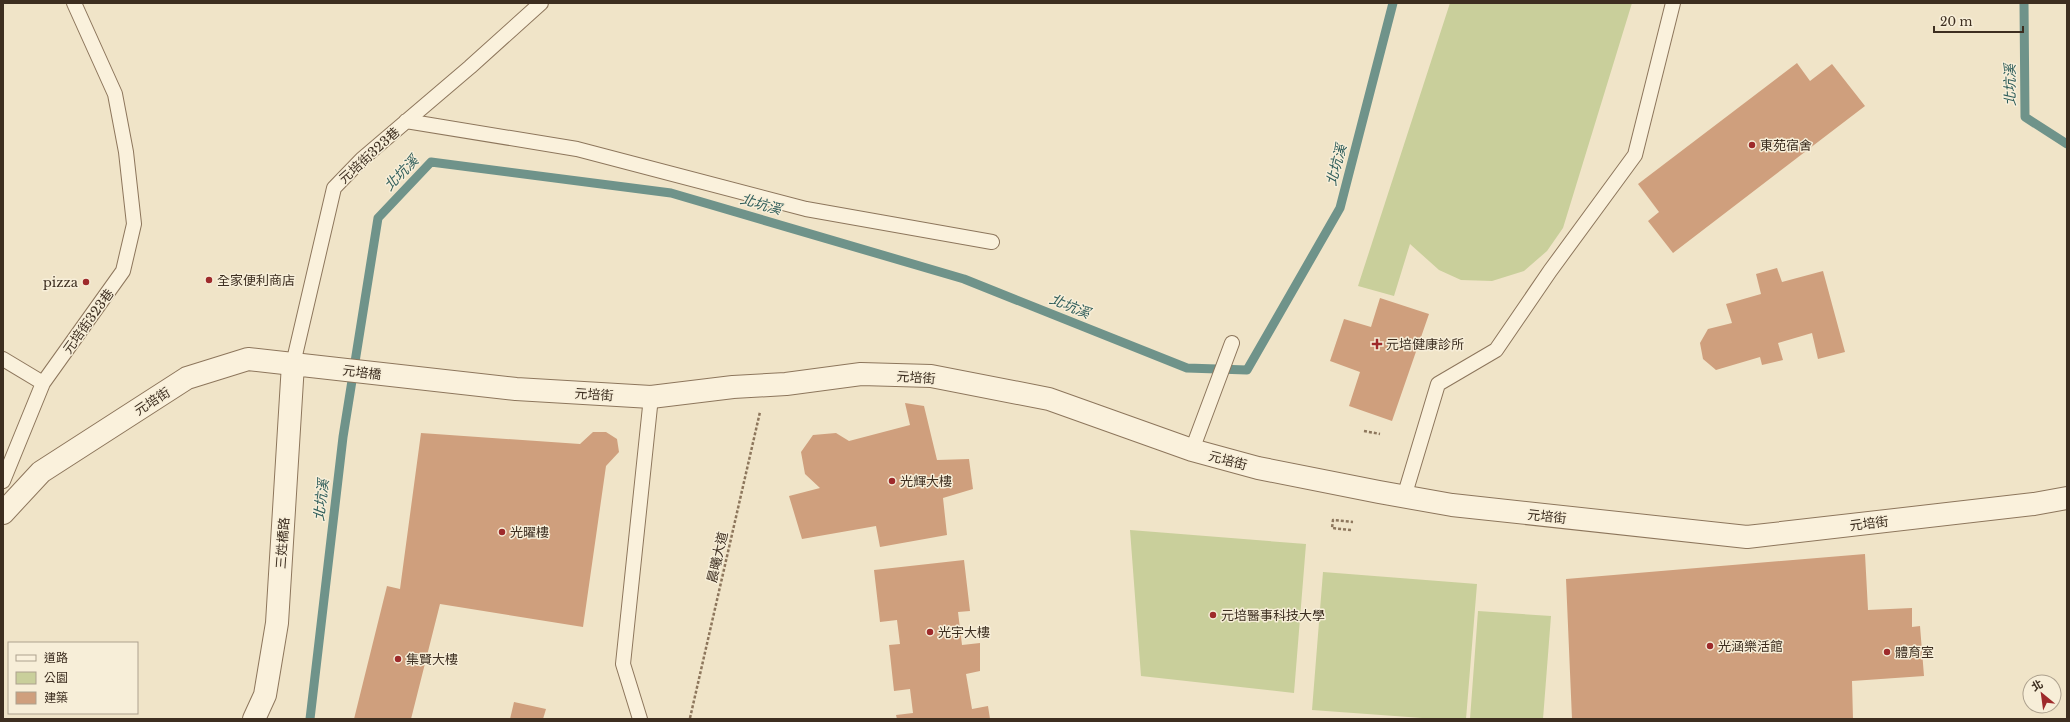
<svg xmlns="http://www.w3.org/2000/svg" width="2070" height="722" viewBox="0 0 2070 722" font-family="'Libre Baskerville','Noto Sans TC',serif">
<style>
.green{fill:#c9cf9b}
.lines{fill:none;stroke-linecap:round;stroke-linejoin:round}
.stream{stroke:#6f938a;stroke-width:9}
.building{fill:#cf9f7d}
.service-casing{stroke:#8d765c;stroke-width:16}
.minor-casing{stroke:#8d765c;stroke-width:24}
.tertiary-casing{stroke:#8d765c;stroke-width:24}
.path{stroke:#8d765c;stroke-width:2.5;stroke-dasharray:3 2;stroke-linecap:butt}
.service{stroke:#faf1dc;stroke-width:14}
.minor{stroke:#faf1dc;stroke-width:22}
.tertiary{stroke:#faf1dc;stroke-width:22}
.poi-dot{fill:#9e2a2b;stroke:#f7eed8;stroke-width:1.5}
.labels{text-anchor:middle;stroke-width:3;stroke-linejoin:round;paint-order:stroke}
.poi-label{font-size:13px;fill:#3d2e20;stroke:#f7eed8;text-anchor:start}
.street-label{font-size:13px;fill:#3d2e20;stroke:#f7eed8}
.water-label{font-size:14px;font-style:italic;fill:#2f5d5a;stroke:#f7eed8}
</style>
<rect width="100%" height="100%" fill="#f0e4c8"/>
<path class="green" d="M1450,3H1632L1563,228L1547,251L1524,271L1492,281L1461,280L1439,270L1410,244L1394,296L1358,286Z
M1130,530L1306,544L1294,693L1141,676Z
M1323,572L1477,584L1466,719H1436L1312,710Z
M1478,611L1551,616L1543,719H1470Z"/>
<g class="lines">
<path class="stream" d="M2024,3L2025,117L2067,144
M310,719L343,437L378,218L431,162L671,193L964,279L1187,368L1247,370L1340,208L1393,3"/>
</g>
<path class="building" d="M1797,63L1810,81L1832,64L1865,106L1673,253L1648,221L1659,212L1638,184Z
M1777,268L1782,282L1823,271L1845,352L1818,359L1812,333L1778,343L1783,360L1762,365L1760,357L1716,370L1703,359L1700,343L1708,329L1732,323L1726,304L1761,294L1756,274Z
M1380,298L1429,314L1392,421L1349,406L1360,372L1330,361L1344,319L1371,327Z
M905,403L924,406L937,460L969,459L973,489L943,498L947,535L880,547L876,526L802,539L789,496L820,488L805,474L801,452L813,435L836,433L849,441L910,425Z
M593,432H606L617,439L619,452L606,466L583,627L440,604L411,719H354L387,586L400,589L421,433L580,444Z
M1865,554L1868,610L1912,608V627L1920,626L1924,676L1852,681L1853,719H1572L1566,579Z
M964,560L970,611L958,612L962,645L980,643V671L966,674L972,709L988,706L990,719H897L896,715L913,713L910,689L894,691L889,645L900,644L897,620L880,622L874,570Z
M514,702L546,709L543,719H510Z"/>
<g class="lines">
<g class="service-casing">
<path id="service" d="M406,121L577,149L806,209L992,242
M3,359L43,383
M293,364L334,188L362,159L470,67L541,3
M1192,450L1232,343
M3,481L43,383L123,271L134,224L126,152L115,94L74,3
M1404,497L1438,384L1496,350L1550,271L1635,155L1673,3
M640,719L623,664L651,397"/>
</g>
<g class="minor-casing">
<path id="minor" d="M3,513L41,472L187,378L248,359L293,364"/>
</g>
<g class="tertiary-casing">
<path id="tertiary" d="M254,719L265,695L277,623L293,364L516,389L651,397L733,387L786,384L861,374L931,376L1049,399L1192,450L1258,468L1379,492L1452,505L1747,537L2034,504L2067,498"/>
</g>
<path class="path" d="M1364,431L1380,434
M1351,530L1332,528L1333,520L1353,522
M690,718L760,412"/>
<use href="#service" class="service"/>
<use href="#minor" class="minor"/>
<use href="#tertiary" class="tertiary"/>
</g>
<g class="poi-dot">
<circle cx="1752" cy="145" r="4"/>
<circle cx="209" cy="280" r="4"/>
<circle cx="86" cy="282" r="4"/>
<path d="M1375 338h4v4h4v4h-4v4h-4v-4h-4v-4h4z"/>
<circle cx="892" cy="481" r="4"/>
<circle cx="502" cy="532" r="4"/>
<circle cx="1213" cy="615" r="4"/>
<circle cx="930" cy="632" r="4"/>
<circle cx="1710" cy="646" r="4"/>
<circle cx="1887" cy="652" r="4"/>
<circle cx="398" cy="659" r="4"/>
</g>
<g class="labels">
<g class="poi-label">
<text x="1760" y="150">東苑宿舍</text>
<text x="217" y="285">全家便利商店</text>
<text x="78" y="287" text-anchor="end">pizza</text>
<text x="1386" y="349">元培健康診所</text>
<text x="900" y="486">光輝大樓</text>
<text x="510" y="537">光曜樓</text>
<text x="1221" y="620">元培醫事科技大學</text>
<text x="938" y="637">光宇大樓</text>
<text x="1718" y="651">光涵樂活館</text>
<text x="1895" y="657">體育室</text>
<text x="406" y="664">集賢大樓</text>
</g>
<g class="street-label">
<text transform="translate(369 155) rotate(-42)" y="5">元培街323巷</text>
<text transform="translate(88 321) rotate(-54)" y="5">元培街323巷</text>
<text transform="translate(362 372) rotate(7)" y="5">元培橋</text>
<text transform="translate(916 377) rotate(4)" y="5">元培街</text>
<text transform="translate(594 394) rotate(4)" y="5">元培街</text>
<text transform="translate(152 401) rotate(-33)" y="5">元培街</text>
<text transform="translate(1228 460) rotate(15)" y="5">元培街</text>
<text transform="translate(1547 516) rotate(6)" y="5">元培街</text>
<text transform="translate(1869 523) rotate(-7)" y="5">元培街</text>
<text transform="translate(282 543) rotate(-86)" y="5">三姓橋路</text>
<text transform="translate(717 557) rotate(-77)" y="5">晨曦大道</text>
</g>
<g class="water-label">
<text transform="translate(2010 85) rotate(-91)" y="5">北坑溪</text>
<text transform="translate(1336 165) rotate(-75)" y="5">北坑溪</text>
<text transform="translate(401 173) rotate(-46)" y="5">北坑溪</text>
<text transform="translate(761 204) rotate(16)" y="5">北坑溪</text>
<text transform="translate(1070 306) rotate(22)" y="5">北坑溪</text>
<text transform="translate(321 500) rotate(-83)" y="5">北坑溪</text>
</g>
</g>
<rect width="2070" height="722" fill="none" stroke="#3d2e20" stroke-width="8"/>
<rect x="8" y="642" width="130" height="72" fill="#f7eed8" stroke="#ada18e"/>
<rect x="16" y="655" width="20" height="6" fill="#faf1dc" stroke="#ada18e"/>
<text x="44" y="662" font-size="12" fill="#3d2e20">道路</text>
<rect x="16" y="672" width="20" height="12" fill="#c9cf9b" stroke="#ada18e"/>
<text x="44" y="682" font-size="12" fill="#3d2e20">公園</text>
<rect x="16" y="692" width="20" height="12" fill="#cf9f7d" stroke="#ada18e"/>
<text x="44" y="702" font-size="12" fill="#3d2e20">建築</text>
<g transform="translate(2042 694) rotate(331)"><circle r="19" fill="#f7eed8" stroke="#ada18e"/>
<path d="M0-3L7 15L0 10L-7 15Z" fill="#9e2a2b"/>
<text y="-6" font-size="11" font-weight="bold" text-anchor="middle" fill="#3d2e20">北</text>
</g>
<path d="M1934 26v6h89v-6" fill="none" stroke="#3d2e20" stroke-width="2"/>
<text x="1940" y="26" font-size="12" fill="#3d2e20" stroke="#f7eed8" stroke-width="3" paint-order="stroke">20 m</text>
</svg>
